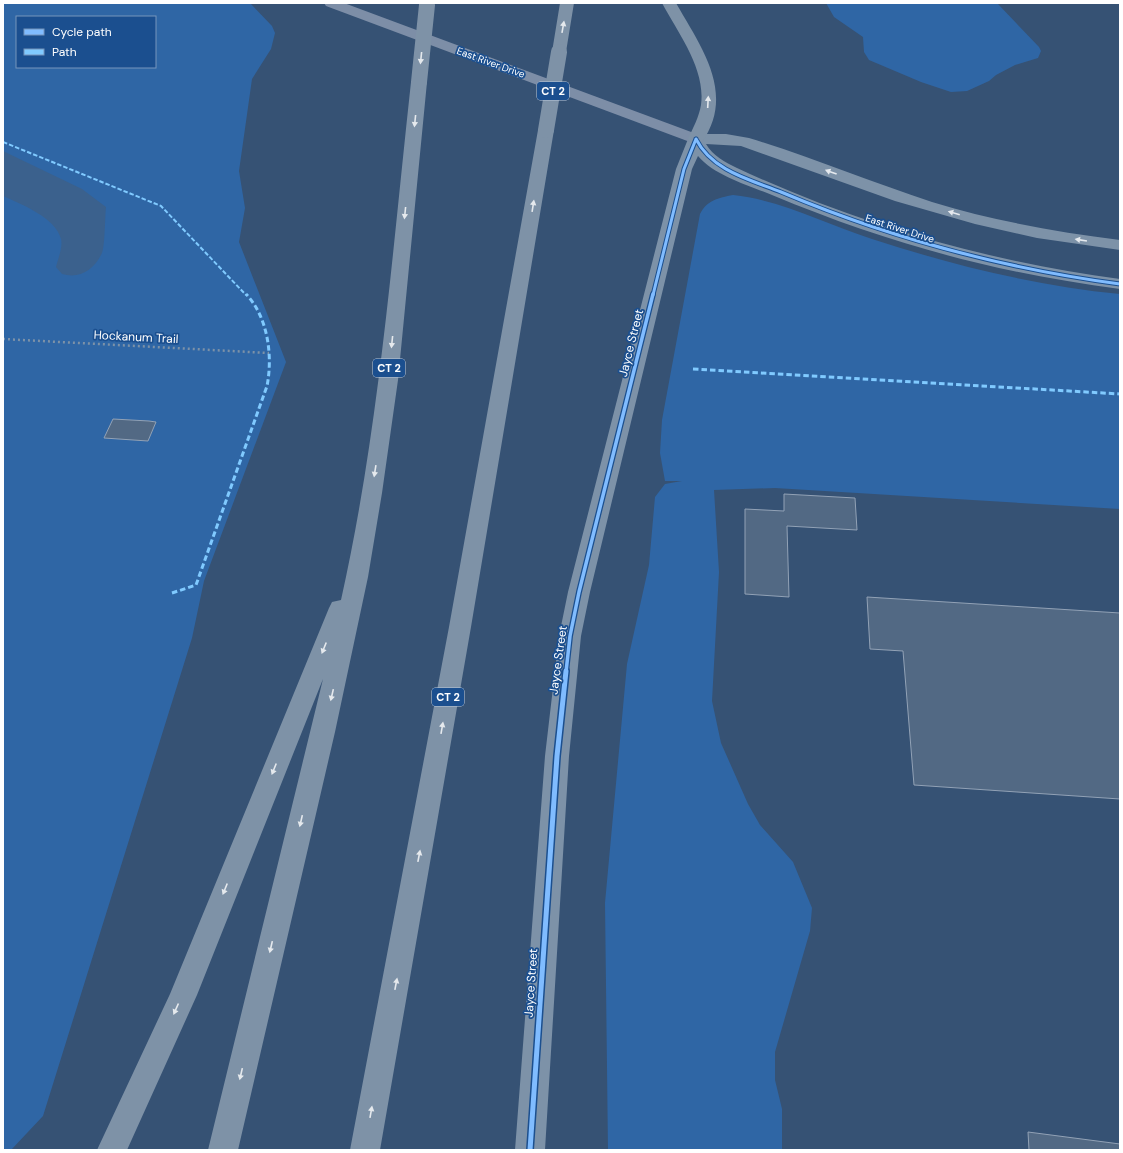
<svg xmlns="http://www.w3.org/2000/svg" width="1123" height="1153" viewBox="0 0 1123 1153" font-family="'DM Sans',sans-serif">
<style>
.green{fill:#2f66a5;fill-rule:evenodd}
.water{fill:#3b618d}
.building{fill:#526984;stroke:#92a2b6}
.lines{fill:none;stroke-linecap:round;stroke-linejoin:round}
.path{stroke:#7d92a8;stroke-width:2.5;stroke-dasharray:2 3;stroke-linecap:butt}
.minor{fill:#7d92a8;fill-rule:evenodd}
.major{fill:#7d8ea7;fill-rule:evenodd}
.highway{fill:#7e92a7;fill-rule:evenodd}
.highway-bridge{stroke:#7e92a7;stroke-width:16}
.quiet-far1{stroke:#80caff;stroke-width:2;stroke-dasharray:4.5 2;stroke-linecap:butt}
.quiet{stroke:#80caff;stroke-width:3;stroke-dasharray:5.5 3;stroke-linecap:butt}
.cycleway-far2-casing{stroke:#1b4f8f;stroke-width:5}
.cycleway-far1-casing{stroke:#1b4f8f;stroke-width:6}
.cycleway-casing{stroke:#1b4f8f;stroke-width:8}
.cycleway-far2{stroke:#80bcff;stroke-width:3}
.cycleway-far1{stroke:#80bcff;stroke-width:3.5}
.cycleway{stroke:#80bcff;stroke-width:5}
.oneway{fill:#e5e9ed}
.oneway2{fill:#e5e9ee}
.labels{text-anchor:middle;stroke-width:3.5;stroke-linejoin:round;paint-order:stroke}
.far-street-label{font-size:10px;fill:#fff;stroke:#1b4f8f}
.shield{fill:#1b4f8f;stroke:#bbcadd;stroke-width:1}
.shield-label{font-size:11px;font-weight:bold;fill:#fff}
.street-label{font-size:12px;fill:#fff;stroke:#1b4f8f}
</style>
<rect width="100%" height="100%" fill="#365274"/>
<path class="green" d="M3,3H250L272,26L275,33L271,49L252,79L239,171L245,208L239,242L286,362L204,581L192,638L43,1116L11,1150H3ZM17,17H155V67H17Z
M826,3H997L1039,47L1041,51L1038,58L1015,65L996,75L989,81L967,91L951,92L921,82L869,60L864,52L863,37L834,17Z
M733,195C781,200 826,224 872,239C952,265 1036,286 1120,294V509L775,488L714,490L719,572L712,701L721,743L748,804L760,825L793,862L812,908L810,931L775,1052V1080L782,1109V1150H608L605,903L627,664L649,565L655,497L665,484L682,481H665L660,453L662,420L700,214C707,200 718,198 733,195Z"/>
<path class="water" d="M3,151L82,189L106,207C105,217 105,246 102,253C94,270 80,279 62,274L56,267C58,259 63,247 61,239C56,218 21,204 3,196Z"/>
<path class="building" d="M113,419L149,421L156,422L148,441L104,438Z
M784,494L855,498L857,530L787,526L789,597L745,594V509L784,511Z
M867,597L1120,613V799L914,785L903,651L870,649Z
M1028,1132L1120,1144V1150H1029Z"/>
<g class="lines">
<path class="path" d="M3,339L269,353"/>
<path class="minor" d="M696,134H726L749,138C811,157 871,182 932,202C994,221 1057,232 1120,240V250L1037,238L975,224L895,201L741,146L706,144C713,156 725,162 737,168C860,225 986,261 1120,279V289C996,273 887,243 772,195C748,185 715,176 698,156L692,169L590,592L581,636L569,756L545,1150H515L545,756L559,636L568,592L676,169L688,139L690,136Z"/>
<path class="major" d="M324,3H344L702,136L704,139L702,142L696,144L690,142L326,6Z"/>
<path class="highway" d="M560,3H574L566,52L564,55H554L552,52Z
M662,3H676C701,47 736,93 702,142L696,144L690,142L688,139C693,128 699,117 701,105C706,69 678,33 662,3Z
M419,77L424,79L427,82L398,380L382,493L368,577L335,732L238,1150H208L323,679L197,995L127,1150H97L170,994L329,608L332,602L341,600C379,430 392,255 411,82L414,79Z
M546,125L552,127L554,130L471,627L380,1150H350L449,627L538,130L540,127Z"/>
<path class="highway-bridge" d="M419,82L427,5
M546,130L559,52"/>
<path class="quiet-far1" d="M3,142L161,206L246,295"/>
<path class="quiet" d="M693,369L1120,394
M172,593L196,585L267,386C273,356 268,317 246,294"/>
<g class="cycleway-far2-casing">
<path id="cycleway-far2" d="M696,139C712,171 751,180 781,192C892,239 1001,268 1120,284
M653,295L684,169L696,139"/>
</g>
<g class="cycleway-far1-casing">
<path id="cycleway-far1" d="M566,672L570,636L579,592L653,294"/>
</g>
<g class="cycleway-casing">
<path id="cycleway" d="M530,1150L557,756L566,671"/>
</g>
<use href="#cycleway-far2" class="cycleway-far2"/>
<use href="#cycleway-far1" class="cycleway-far1"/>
<use href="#cycleway" class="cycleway"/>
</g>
<defs><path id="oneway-solid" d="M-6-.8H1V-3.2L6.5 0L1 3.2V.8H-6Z"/></defs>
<g class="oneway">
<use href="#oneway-solid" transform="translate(563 27) rotate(-80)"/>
<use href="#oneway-solid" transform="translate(421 58) rotate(96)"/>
<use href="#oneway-solid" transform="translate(708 102) rotate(-87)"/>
<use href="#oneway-solid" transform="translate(415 121) rotate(96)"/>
<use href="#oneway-solid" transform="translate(533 206) rotate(-81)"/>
<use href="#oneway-solid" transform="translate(405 213) rotate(96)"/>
<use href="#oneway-solid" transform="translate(392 342) rotate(96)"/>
<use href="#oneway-solid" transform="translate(375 471) rotate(99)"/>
<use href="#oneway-solid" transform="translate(324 648) rotate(112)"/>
<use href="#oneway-solid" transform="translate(332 695) rotate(103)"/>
<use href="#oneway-solid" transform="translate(442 728) rotate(-80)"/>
<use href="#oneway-solid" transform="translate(274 769) rotate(112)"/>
<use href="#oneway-solid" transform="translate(301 821) rotate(103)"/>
<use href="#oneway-solid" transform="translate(419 856) rotate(-79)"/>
<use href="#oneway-solid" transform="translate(225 889) rotate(112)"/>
<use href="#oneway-solid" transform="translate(271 947) rotate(103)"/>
<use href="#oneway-solid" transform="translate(396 984) rotate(-79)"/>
<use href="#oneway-solid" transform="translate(176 1009) rotate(114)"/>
<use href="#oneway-solid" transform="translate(241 1074) rotate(103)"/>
<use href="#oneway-solid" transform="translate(371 1112) rotate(-80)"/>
</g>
<g class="oneway2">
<use href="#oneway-solid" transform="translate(831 172) rotate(-160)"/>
<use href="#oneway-solid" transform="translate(954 213) rotate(-164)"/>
<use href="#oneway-solid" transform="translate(1081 240) rotate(-171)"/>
</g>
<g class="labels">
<g class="far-street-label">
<text transform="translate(491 62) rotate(20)" y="4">East River Drive</text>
<text transform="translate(900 228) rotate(18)" y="4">East River Drive</text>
</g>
<g class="shield">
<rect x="537" y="82" width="32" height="18" rx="3"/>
<rect x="373" y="359" width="32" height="18" rx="3"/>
<rect x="432" y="688" width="32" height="18" rx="3"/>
</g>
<g class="shield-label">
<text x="553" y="95">CT 2</text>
<text x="389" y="372">CT 2</text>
<text x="448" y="701">CT 2</text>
</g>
<g class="street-label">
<text transform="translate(136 337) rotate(3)" y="4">Hockanum Trail</text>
<text transform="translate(631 343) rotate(-76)" y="4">Jayce Street</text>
<text transform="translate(558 660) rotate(-82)" y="4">Jayce Street</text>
<text transform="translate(531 983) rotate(-86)" y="4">Jayce Street</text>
</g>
</g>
<rect width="1123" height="1153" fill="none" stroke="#ffffff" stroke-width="8"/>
<rect x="16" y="16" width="140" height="52" fill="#1b4f8f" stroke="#7695bc"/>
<rect x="24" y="29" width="20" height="6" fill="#80bcff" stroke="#7695bc"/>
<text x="52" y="36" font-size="12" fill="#ffffff">Cycle path</text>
<rect x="24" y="49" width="20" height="6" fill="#80caff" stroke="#7695bc"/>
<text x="52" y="56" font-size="12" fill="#ffffff">Path</text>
</svg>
